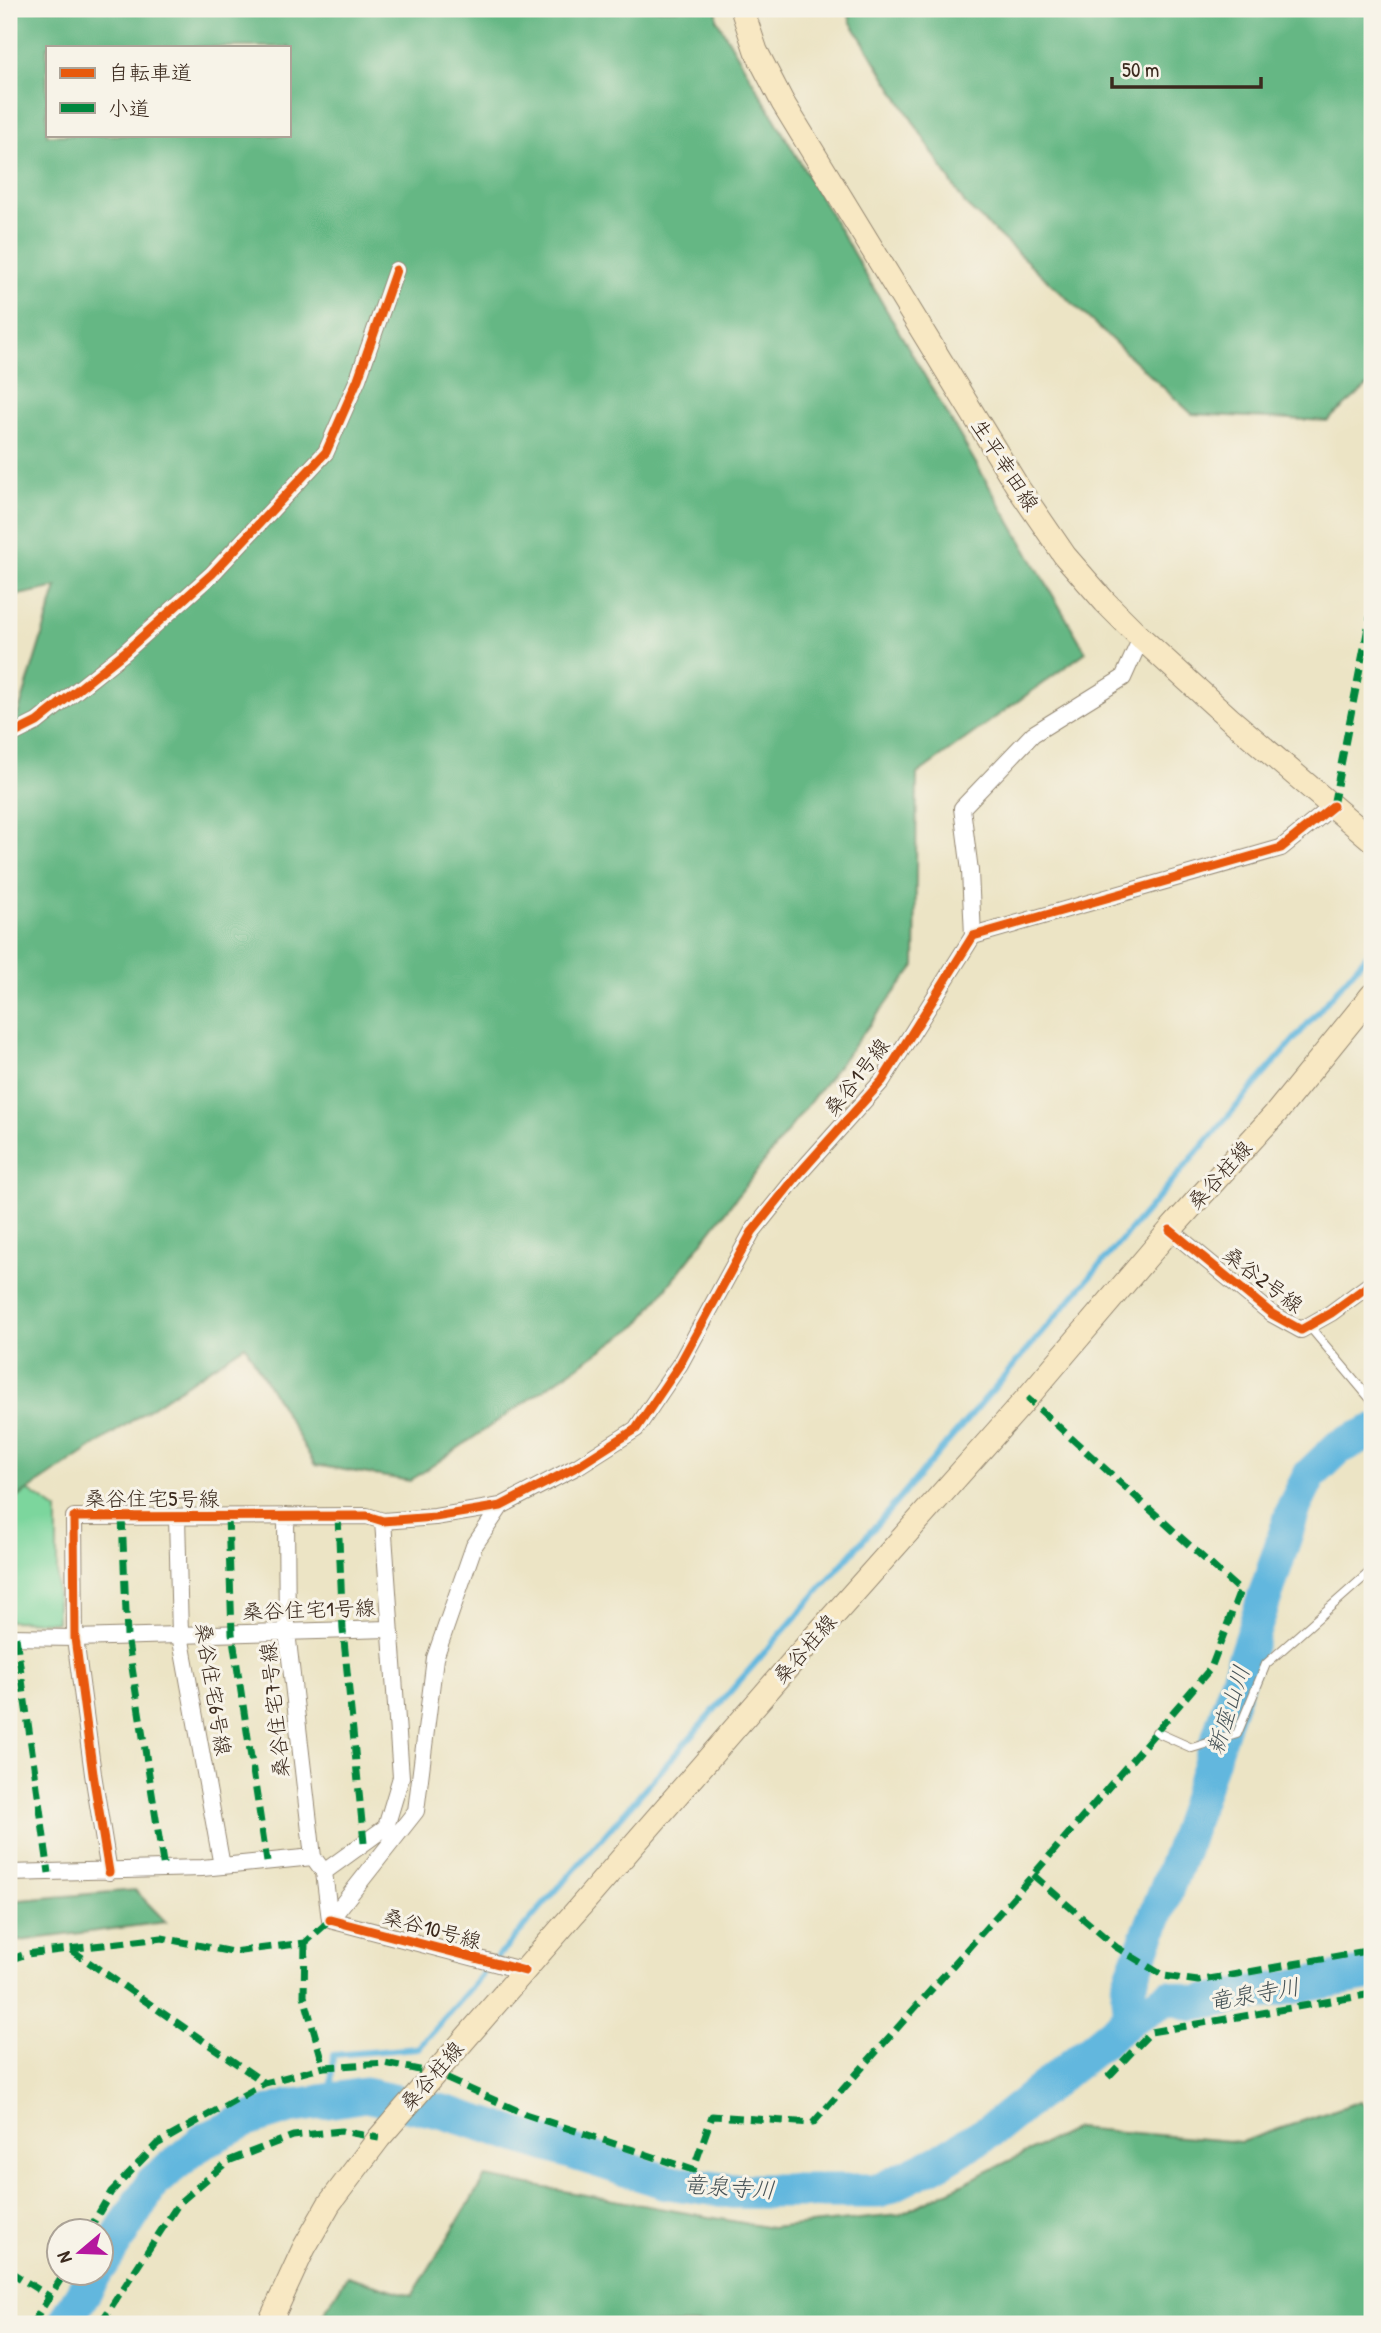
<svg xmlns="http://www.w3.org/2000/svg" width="1381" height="2333" viewBox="0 0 1381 2333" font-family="'Patrick Hand','Klee One',sans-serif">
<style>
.green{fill:#7cd69d;stroke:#5c805e;stroke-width:2}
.forest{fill:#65b784;stroke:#507051;stroke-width:2;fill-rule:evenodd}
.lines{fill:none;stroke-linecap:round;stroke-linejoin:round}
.stream{stroke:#62b7de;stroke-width:6}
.river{stroke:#62b7de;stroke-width:35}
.service-casing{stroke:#948772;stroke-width:10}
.minor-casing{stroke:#948772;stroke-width:18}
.secondary-casing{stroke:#948772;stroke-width:25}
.service{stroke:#fff;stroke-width:8}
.minor{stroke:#fff;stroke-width:16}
.secondary{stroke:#f8e8c3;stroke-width:23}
.quiet{stroke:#00873e;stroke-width:7;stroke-dasharray:14 7;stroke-linecap:butt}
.cycleway-casing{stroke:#f7f3e8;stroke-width:13}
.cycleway{stroke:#e8590c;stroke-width:9}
.labels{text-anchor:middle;stroke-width:6;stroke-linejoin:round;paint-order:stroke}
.street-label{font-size:21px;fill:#3b2a1e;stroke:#f7f3e8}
.water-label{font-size:23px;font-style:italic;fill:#475458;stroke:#f7f3e8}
</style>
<rect width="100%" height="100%" fill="#f7f3e8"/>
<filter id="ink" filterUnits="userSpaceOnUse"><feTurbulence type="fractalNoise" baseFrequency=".0143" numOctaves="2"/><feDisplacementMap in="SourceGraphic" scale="14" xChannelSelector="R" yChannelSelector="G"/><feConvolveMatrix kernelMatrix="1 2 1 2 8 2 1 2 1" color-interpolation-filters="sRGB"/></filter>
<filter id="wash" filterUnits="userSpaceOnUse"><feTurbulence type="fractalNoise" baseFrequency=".00686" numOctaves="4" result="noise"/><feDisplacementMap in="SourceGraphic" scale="28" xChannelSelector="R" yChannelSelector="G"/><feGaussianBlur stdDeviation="1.57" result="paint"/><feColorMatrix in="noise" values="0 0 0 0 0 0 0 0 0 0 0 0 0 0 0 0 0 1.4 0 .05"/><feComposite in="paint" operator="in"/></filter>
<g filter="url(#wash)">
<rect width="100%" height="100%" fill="#ece4c5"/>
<path class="green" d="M28,1490L57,1510V1622L9,1621V1505Z"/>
<path class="forest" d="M9,9H717V20L1086,652L917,774L915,966L638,1325L410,1481L315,1465L245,1345L9,1503V744L57,587L9,597ZM47,47H289V135H47Z
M849,9H1372V382L1327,421L1192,414L965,204L850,21Z
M135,1890L166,1922L19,1941L9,1945V1901Z
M1361,2101L1372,2112V2324H317L347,2276L412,2296L485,2177L771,2228L899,2215L1076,2128L1241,2142Z"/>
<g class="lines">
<path class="stream" d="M330,2101L333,2055L418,2048L892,1507L1372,949"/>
<path class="river" d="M1131,2018L1128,1987L1182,1849L1295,1505L1310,1475L1339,1447L1372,1432
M102,2264L153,2182L203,2141L247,2120L289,2107L365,2095L444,2112L667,2182L732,2191H879L942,2160L997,2126L1131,2018L1169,1997L1194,2004L1372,1973
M64,2324L95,2274"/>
</g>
</g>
<g filter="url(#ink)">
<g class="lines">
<g class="service-casing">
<path id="service" d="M1309,1326L1372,1401
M1156,1732L1192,1748L1237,1734L1266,1664L1372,1570"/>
</g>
<g class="minor-casing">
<path id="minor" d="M9,736L37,722L125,652L212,574L326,452L358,379L396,270
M973,936L970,871L962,808L1033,734L1123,678L1141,638
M1170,1230L1272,1314L1301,1330L1331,1313L1372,1283
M286,1516L287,1632L313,1857
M177,1517L180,1635L222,1866
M9,1637L75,1638L389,1629
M109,1872L93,1774L75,1638L74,1517L367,1516L383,1521L435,1517L501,1506L578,1466L636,1429L680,1364L752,1232L797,1176L882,1081L973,936L1281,848L1333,806
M324,1872L386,1827L401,1777L383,1521
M9,1873L202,1868L313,1857L324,1872L330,1920
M330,1920L416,1811L435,1658L474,1546L501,1506
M330,1920L525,1971"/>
</g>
<g class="secondary-casing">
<path id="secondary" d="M742,9L756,51L783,103L1019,489L1065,556L1105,602L1141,638L1230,719L1372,840
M269,2324L304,2248L329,2204L379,2138L802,1651L1027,1398L1170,1230L1277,1112L1372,995"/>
</g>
<use href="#service" class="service"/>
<use href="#minor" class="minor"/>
<use href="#secondary" class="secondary"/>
<path class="quiet" d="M1333,806L1372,607
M338,1516L343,1630L364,1843
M122,1517L127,1636L164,1869
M228,1517L232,1633L267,1862
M16,1637L49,1873
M1033,1875L1116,1947L1164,1976L1198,1981L1372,1950
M305,1943L304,1996L324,2067L385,2063L434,2073L525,2114L693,2170L712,2116L813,2123L1033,1875L1211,1668L1240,1591L1027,1398
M71,1950L265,2083
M9,1960L26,1954L162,1938L232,1952L305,1943L330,1920
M1108,2077L1151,2032L1372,1994
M88,2232L111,2192L157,2144L265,2083L324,2067
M9,2271L50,2297
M32,2324L64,2274
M100,2324L179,2203L228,2161L293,2136L341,2131L379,2138"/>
<g class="cycleway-casing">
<path id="cycleway" d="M9,736L37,722L125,652L212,574L326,452L358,379L396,270
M1170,1230L1272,1314L1301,1330L1331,1313L1372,1283
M109,1872L93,1774L75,1638L74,1517L367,1516L383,1521L435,1517L501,1506L578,1466L636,1429L680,1364L752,1232L797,1176L882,1081L973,936L1281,848L1333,806
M330,1920L525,1971"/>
</g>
<use href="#cycleway" class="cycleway"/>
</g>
</g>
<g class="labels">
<g class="street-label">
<text transform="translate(1005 465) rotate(57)" y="7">生平幸田線</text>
<text transform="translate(857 1077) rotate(-52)" y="7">桑谷1号線</text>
<text transform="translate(1220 1175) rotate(-48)" y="7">桑谷柱線</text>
<text transform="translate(1263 1280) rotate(37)" y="7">桑谷2号線</text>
<text x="152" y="1506">桑谷住宅5号線</text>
<text transform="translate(309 1610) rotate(-2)" y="7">桑谷住宅1号線</text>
<text transform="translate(805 1649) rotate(-49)" y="7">桑谷柱線</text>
<text transform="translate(213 1689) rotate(81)" y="7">桑谷住宅6号線</text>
<text transform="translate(275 1710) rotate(-96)" y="7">桑谷住宅7号線</text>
<text transform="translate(432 1929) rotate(15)" y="7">桑谷10号線</text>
<text transform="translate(432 2076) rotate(-49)" y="7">桑谷柱線</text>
</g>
<g class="water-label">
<text transform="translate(1228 1710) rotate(-72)" y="8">新座山川</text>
<text transform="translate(1254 1994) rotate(-10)" y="8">竜泉寺川</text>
<text transform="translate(729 2187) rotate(4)" y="8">竜泉寺川</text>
</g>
</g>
<rect width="1381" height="2333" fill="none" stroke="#f7f3e8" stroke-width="35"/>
<rect x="46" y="46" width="245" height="91" fill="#f7f3e8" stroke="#aca397" stroke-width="2"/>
<rect x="60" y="68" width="35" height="10" fill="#e8590c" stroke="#aca397" stroke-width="2"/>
<text x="108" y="80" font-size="21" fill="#3b2a1e">自転車道</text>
<rect x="60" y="103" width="35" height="10" fill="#00873e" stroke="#aca397" stroke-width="2"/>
<text x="108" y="116" font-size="21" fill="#3b2a1e">小道</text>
<g transform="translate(80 2252) rotate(251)"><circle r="33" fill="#f7f3e8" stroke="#aca397" stroke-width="2"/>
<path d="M0-5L12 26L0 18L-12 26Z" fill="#b5179e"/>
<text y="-10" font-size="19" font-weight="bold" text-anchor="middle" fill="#3b2a1e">N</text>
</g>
<path d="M1112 77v10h149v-10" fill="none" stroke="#3b2a1e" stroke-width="3.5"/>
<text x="1122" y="77" font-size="21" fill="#3b2a1e" stroke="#f7f3e8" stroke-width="5" paint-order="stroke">50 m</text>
</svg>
